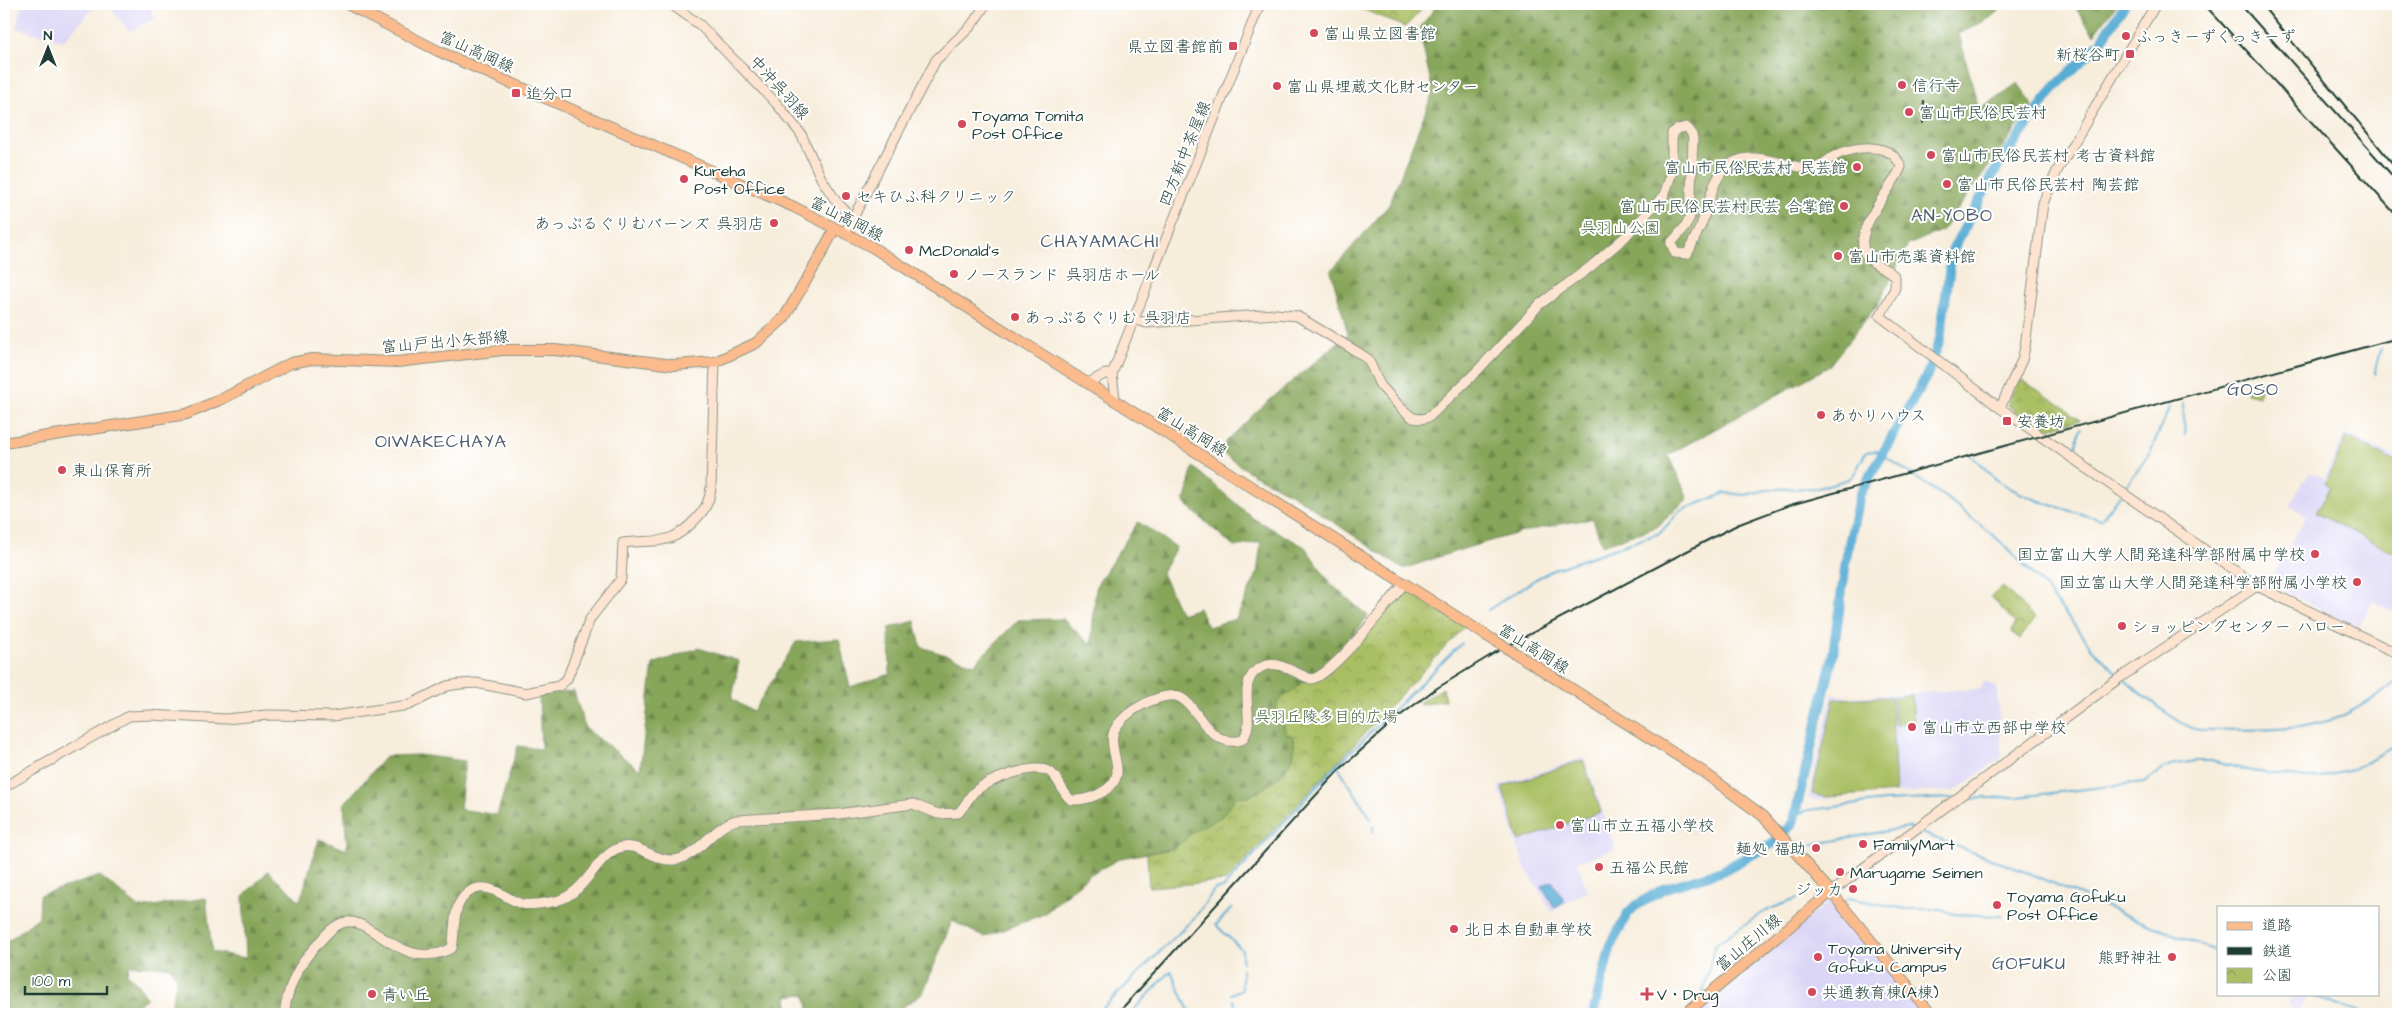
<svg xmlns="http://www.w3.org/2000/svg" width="2402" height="1018" viewBox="0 0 2402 1018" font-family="'Architects Daughter','Klee One',sans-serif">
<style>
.built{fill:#dcd6f6}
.forest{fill:url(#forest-firs);stroke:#537247}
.park{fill:url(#park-crowns);stroke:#647e4c}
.pitch{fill:#aabf64;stroke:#647e4c}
.water{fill:#59add5;stroke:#3c7584}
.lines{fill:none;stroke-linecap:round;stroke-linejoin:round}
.stream{stroke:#59add5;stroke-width:2}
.river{stroke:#59add5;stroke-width:10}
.secondary-casing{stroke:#8b9588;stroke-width:11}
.primary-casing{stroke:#8b9588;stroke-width:12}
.secondary{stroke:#fde4d1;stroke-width:9}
.primary{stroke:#fbbb8d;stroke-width:10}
.rail{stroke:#1f3d34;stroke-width:2}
.primary-bridge-casing{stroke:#8b9588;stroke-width:12;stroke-linecap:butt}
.primary-bridge{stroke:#fbbb8d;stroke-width:10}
.poi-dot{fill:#d1495b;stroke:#fff;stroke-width:2}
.labels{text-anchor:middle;stroke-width:4;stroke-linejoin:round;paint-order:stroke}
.poi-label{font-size:16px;fill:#1f3d34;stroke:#fff;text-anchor:start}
.street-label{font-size:16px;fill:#1f3d34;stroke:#fff}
.park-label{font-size:16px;fill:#496442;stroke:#fff}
.neighbourhood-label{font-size:18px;letter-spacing:1px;fill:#51606f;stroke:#fff}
</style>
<defs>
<pattern id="forest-firs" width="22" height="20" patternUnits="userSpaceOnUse" patternTransform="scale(1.25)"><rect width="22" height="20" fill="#87a65a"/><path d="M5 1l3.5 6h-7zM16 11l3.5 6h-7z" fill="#6e884b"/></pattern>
<pattern id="park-crowns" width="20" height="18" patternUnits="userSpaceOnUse" patternTransform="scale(1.25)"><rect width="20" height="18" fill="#aabf64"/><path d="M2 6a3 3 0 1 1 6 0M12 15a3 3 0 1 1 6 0" fill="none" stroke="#8a9c53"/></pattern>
</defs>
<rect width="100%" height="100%" fill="#fff"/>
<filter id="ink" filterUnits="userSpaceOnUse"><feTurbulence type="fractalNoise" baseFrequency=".02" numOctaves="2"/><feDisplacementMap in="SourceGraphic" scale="10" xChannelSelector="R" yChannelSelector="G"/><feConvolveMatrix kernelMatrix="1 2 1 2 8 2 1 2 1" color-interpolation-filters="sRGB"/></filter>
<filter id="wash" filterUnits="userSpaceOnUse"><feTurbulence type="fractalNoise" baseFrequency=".0096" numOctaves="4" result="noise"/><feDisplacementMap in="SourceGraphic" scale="20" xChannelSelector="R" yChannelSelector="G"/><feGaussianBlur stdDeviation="1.12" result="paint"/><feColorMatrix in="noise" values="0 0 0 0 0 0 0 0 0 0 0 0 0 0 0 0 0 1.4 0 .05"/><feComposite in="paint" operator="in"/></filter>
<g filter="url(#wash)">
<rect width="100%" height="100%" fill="#f7eddb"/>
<path class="built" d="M22,4H97L63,41L16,28Z
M107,4H155L151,11L155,18L131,31L128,30Z
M2346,433L2398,459V614L2373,601L2360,624L2356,627L2269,583L2306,516L2290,506L2303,480L2305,481L2310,472L2324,478Z
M1984,681L1997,688L2002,757L1955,791L1874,793L1816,800L1808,798L1832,694L1847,697L1980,689Z
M1582,758L1585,760L1615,849L1577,862L1588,893L1579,895L1552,912L1525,867L1498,786Z
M1830,900L1925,1014H1689Z
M2294,994H2310L2298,1012L2288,1004Z"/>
<path class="forest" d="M1438,4H2006L1990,18L1959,34L1979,110L2018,83L2033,105L1943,230L1908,245L1878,304L1828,367L1668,455L1688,498L1657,527L1602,545L1593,519C1527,527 1465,548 1403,569L1292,494L1254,475L1218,450L1257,411L1348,334L1331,271L1389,205L1433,92L1419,29Z
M2073,4H2117L2094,35Z
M1193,467L1254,519L1305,547L1331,584L1368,616L1333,664L1282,721L1286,733L1292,736C1305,764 1267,788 1246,798L1237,796L1221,817L1197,829L1175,848L1121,858L1089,875L1044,914L984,937L952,921L923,993L893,1014H810L805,994L787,996L789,1014H169L177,978L170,967L130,965L127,974L137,983L147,998L126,1014H4V941L11,939L39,917L40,895L100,876L140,908L206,898L212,952L246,958L243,896L268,871L300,901L319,839L347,850L344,804L386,756L419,755L465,761L460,809L497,815L518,746L541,749L539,695L574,691L585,728L640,770L653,664L698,648L739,661L732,699L753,712L796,642L839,639L850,687L890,674L889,628L915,621L921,647L974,664L1018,620L1063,619L1091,645L1096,586L1138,522L1176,547L1162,573L1181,614L1199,608L1208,627L1236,619L1257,574L1261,542L1234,547L1184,503Z"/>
<path class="park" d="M1350,4H1427L1405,27Z
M2019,378L2070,411V413L2080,420L2041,430L2007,405Z
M2263,380L2258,396L2246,393L2250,382Z
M1405,583L1468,623L1226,881L1149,887L1147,854L1175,848L1197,829L1221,817L1237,796L1246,798C1267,788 1305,764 1292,736L1286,733L1282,721H1277V702L1307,679L1317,678Z
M2002,586L2035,618L2020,639L2011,632L2015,623L1991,597Z
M1443,688L1445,700L1420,705V702Z"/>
<path class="pitch" d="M2347,437L2398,463V555L2316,513L2331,486L2325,483Z
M1912,695L1914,723L1895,725L1893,697Z
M1891,697L1896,792L1827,797L1812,794L1834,699Z
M1583,760L1601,812L1519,841L1502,787Z"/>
<path class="water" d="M1552,881L1565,902L1555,908L1542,886Z"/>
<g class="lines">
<path class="stream" d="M2375,374L2381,349
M2183,403L2185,435
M2074,452L2081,428
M1970,455C1979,462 1988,472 1996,479C2026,501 2067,509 2101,520L2120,495
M2124,489L2150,453L2170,406
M1488,610L1536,579L1555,569L1660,533L1680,511L1725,493L1745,495L1771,489L1818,488L1849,479L1854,474L1866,452L1877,451L1952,502L2001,542L2044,586L2094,651L2119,675
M2123,678C2135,690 2185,730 2200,730C2244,729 2289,733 2331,720C2355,712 2377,695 2398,682
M1337,765L1372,820
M1962,799L2018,797L2144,782L2163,769L2177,764L2197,761H2211L2251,771L2306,778L2321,777L2353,770L2398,744
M1796,814L1809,810L1885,801L1952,798
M1373,826V832
M1916,831L2039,877L2132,918L2218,952
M1805,848L1811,845L1908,827L1912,829
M1848,898L1906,909H1941L1954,914L2002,916
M1232,908L1216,925L1242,950V962
M1703,993L1715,944L1767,910L1797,899
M1231,994L1242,989V970
M2311,995L2366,1014
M1233,1000L1239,1014
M1097,1014L1196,916L1215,889L1223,888L1337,765L1462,643
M1130,1014L1171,971L1189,1011"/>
<path class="river" d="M1593,1014L1611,945L1628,913L1634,907L1663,889L1722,871L1773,843L1793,823L1832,660L1848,548L1860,494L1927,375L1940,339L1952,251L1998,166L2054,88L2101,42L2125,4"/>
</g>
</g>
<g filter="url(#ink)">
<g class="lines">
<g class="secondary-casing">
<path id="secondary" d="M671,4L700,25L776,103L801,134L821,178L836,201L853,219
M845,233L936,60L971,26L986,4
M1134,319L1146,323L1276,314L1297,316L1359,353L1368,359L1380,385L1402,409L1413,418L1421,419L1429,417L1475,373L1540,304L1589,268L1625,237L1664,195L1672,172V133L1678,129L1686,127C1691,131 1692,133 1693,140L1690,217L1685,227L1671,243L1675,253L1687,254L1689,251C1693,241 1698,232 1702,223C1712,194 1715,157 1754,158C1774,159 1794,168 1814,169C1821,166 1825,162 1831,158C1852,146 1891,140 1901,167C1893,189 1846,235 1869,259C1877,267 1888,268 1895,277V288L1880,316L2000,408L2257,586L2398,654
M1088,383L1105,374H1112
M1115,399L1112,374L1260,4
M2000,408L2022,360L2025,347L2043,203L2057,171L2156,4
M4,787L129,716L150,715L226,719L267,715L333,716L409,705L447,686L460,684L476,683L526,693L559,686L567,679L590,619L621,579L623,543C659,539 670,547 697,518C706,508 710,500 711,487L715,362
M1831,892L2118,679L2257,586
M284,1014C288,987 297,966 316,946C323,938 331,927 342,923C370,912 401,975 452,948C456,929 451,904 469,892C488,879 505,899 522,904C532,906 546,903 556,901C586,893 594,860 616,849C636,839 654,862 674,860C698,858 712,826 737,820L838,814L913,804L938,814L958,813C964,808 968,798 974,792C987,780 1035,762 1050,772C1060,779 1061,792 1071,800C1086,801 1115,792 1117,773C1118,760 1110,747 1113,734C1116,722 1132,710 1142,705C1151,700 1168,693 1179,697C1199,705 1207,749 1242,740C1259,721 1233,683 1260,668C1265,665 1272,664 1278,665C1289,668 1300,675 1311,679C1332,677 1388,602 1405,583"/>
</g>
<g class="primary-casing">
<path id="primary" d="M347,4L438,51L794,207L872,247L1495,641
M4,443L187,414L224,398L291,363L312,359L397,362L503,350H555L674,365L715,362L756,343L784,318L817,262L835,228
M1515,653L1702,771L1763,816L1831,892L1931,1014
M1685,1014L1831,892"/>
</g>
<use href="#secondary" class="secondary"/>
<use href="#primary" class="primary"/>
<path class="rail" d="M2204,4L2398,217
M2240,4L2398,182
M2261,4L2398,170
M1923,123L1924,101
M1117,1014L1338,771L1397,718L1434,690L1496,652L1708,540L1737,525L1790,505L2398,338"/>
<g class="primary-bridge-casing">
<path id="primary-bridge" d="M1495,641L1515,653"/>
</g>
<use href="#primary-bridge" class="primary-bridge"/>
</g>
</g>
<g class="poi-dot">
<circle cx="1314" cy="33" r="5"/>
<circle cx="2126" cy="36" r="5"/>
<rect x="1228" y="41" width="10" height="10" rx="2.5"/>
<rect x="2125" y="49" width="10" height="10" rx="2.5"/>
<circle cx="1902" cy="85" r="5"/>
<circle cx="1277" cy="86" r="5"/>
<rect x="511" y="88" width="10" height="10" rx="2.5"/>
<circle cx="1909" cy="112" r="5"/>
<circle cx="962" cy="124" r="5"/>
<circle cx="1931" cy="155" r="5"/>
<circle cx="1857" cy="167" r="5"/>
<circle cx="684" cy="179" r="5"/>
<circle cx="1947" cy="184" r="5"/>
<circle cx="846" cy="196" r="5"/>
<circle cx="1844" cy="206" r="5"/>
<circle cx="774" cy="223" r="5"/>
<circle cx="909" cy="250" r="5"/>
<circle cx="1838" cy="256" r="5"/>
<circle cx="954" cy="274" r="5"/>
<circle cx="1015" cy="317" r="5"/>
<circle cx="1821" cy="415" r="5"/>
<rect x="2002" y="416" width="10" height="10" rx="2.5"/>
<circle cx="62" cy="470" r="5"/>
<circle cx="2315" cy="554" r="5"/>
<circle cx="2357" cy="582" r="5"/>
<circle cx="2122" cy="626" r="5"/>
<circle cx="1912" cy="727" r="5"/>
<circle cx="1560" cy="825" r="5"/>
<circle cx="1863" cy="844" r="5"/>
<circle cx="1816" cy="848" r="5"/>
<circle cx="1599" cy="867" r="5"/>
<circle cx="1840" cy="872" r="5"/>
<circle cx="1853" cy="889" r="5"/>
<circle cx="1997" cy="905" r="5"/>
<circle cx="1454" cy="929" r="5"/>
<circle cx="1818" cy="957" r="5"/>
<circle cx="2172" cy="957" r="5"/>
<circle cx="1812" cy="992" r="5"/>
<circle cx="372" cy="994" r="5"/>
<path d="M1644.5 986.5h5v5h5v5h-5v5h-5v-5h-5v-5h5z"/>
</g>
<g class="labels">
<g class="poi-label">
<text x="1324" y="39">富山県立図書館</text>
<text x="2136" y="42">ふっきーずくっきーず</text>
<text x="1223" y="52" text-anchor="end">県立図書館前</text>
<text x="2120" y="60" text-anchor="end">新桜谷町</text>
<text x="1912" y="91">信行寺</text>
<text x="1287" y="92">富山県埋蔵文化財センター</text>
<text x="526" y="99">追分口</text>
<text x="1919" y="118">富山市民俗民芸村</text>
<text x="972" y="121">Toyama Tomita<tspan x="972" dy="18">Post Office</tspan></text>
<text x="1941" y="161">富山市民俗民芸村 考古資料館</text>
<text x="1847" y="173" text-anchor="end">富山市民俗民芸村 民芸館</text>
<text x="694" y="176">Kureha<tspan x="694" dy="18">Post Office</tspan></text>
<text x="1957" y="190">富山市民俗民芸村 陶芸館</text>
<text x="856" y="202">セキひふ科クリニック</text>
<text x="1834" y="212" text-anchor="end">富山市民俗民芸村民芸 合掌館</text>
<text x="764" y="229" text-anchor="end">あっぷるぐりむバーンズ 呉羽店</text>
<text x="919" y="256">McDonald's</text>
<text x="1848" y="262">富山市売薬資料館</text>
<text x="964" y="280">ノースランド 呉羽店ホール</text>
<text x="1025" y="323">あっぷるぐりむ 呉羽店</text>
<text x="1831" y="421">あかりハウス</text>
<text x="2017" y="427">安養坊</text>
<text x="72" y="476">東山保育所</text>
<text x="2305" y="560" text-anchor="end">国立富山大学人間発達科学部附属中学校</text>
<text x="2347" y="588" text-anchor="end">国立富山大学人間発達科学部附属小学校</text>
<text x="2132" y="632">ショッピングセンター ハロー</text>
<text x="1922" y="733">富山市立西部中学校</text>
<text x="1570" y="831">富山市立五福小学校</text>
<text x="1873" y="850">FamilyMart</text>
<text x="1806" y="854" text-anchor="end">麺処 福助</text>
<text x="1609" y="873">五福公民館</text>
<text x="1850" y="878">Marugame Seimen</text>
<text x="1843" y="895" text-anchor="end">ジッカ</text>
<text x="2007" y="902">Toyama Gofuku<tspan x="2007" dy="18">Post Office</tspan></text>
<text x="1464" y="935">北日本自動車学校</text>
<text x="1828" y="954">Toyama University<tspan x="1828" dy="18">Gofuku Campus</tspan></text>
<text x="2162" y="963" text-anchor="end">熊野神社</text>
<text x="1822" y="998">共通教育棟(A棟)</text>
<text x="382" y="1000">青い丘</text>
<text x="1657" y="1000">V・Drug</text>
</g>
<g class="street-label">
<text transform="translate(477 51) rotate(24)" y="6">富山高岡線</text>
<text transform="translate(780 87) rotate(48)" y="6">中沖呉羽線</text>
<text transform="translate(1184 153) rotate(-68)" y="6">四方新中茶屋線</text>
<text transform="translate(847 218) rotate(27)" y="6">富山高岡線</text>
<text transform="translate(445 341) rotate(-5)" y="6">富山戸出小矢部線</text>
<text transform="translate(1192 431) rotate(32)" y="6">富山高岡線</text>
<text transform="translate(1534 648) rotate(32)" y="6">富山高岡線</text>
<text transform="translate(1748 942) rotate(-40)" y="6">富山庄川線</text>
</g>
<g class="park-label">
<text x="1620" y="233">呉羽山公園</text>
<text x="1326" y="722">呉羽丘陵多目的広場</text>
</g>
<g class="neighbourhood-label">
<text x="1952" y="221">AN-YOBO</text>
<text x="1100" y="247">CHAYAMACHI</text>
<text x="2253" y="395">GOSO</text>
<text x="441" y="447">OIWAKECHAYA</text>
<text x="2029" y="969">GOFUKU</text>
</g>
</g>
<rect width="2402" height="1018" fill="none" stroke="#fff" stroke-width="20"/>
<rect x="2217" y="906" width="162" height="90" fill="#ffffff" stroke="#a5b1ae"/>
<rect x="2227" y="922" width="25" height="8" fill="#fbbb8d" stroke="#a5b1ae"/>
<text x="2262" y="930" font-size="15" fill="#1f3d34">道路</text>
<rect x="2227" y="947" width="25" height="8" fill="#1f3d34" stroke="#a5b1ae"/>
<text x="2262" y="956" font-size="15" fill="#1f3d34">鉄道</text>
<rect x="2227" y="968" width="25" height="15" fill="url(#park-crowns)" stroke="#a5b1ae"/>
<text x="2262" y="980" font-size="15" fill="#1f3d34">公園</text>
<g transform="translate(48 48)" stroke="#ffffff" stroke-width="4" paint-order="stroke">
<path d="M0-4L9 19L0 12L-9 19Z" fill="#1f3d34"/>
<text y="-8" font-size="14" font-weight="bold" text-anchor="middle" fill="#1f3d34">N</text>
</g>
<path d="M25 986v8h82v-8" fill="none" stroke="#1f3d34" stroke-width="2.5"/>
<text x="32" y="986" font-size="15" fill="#1f3d34" stroke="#ffffff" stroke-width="4" paint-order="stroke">100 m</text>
</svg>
